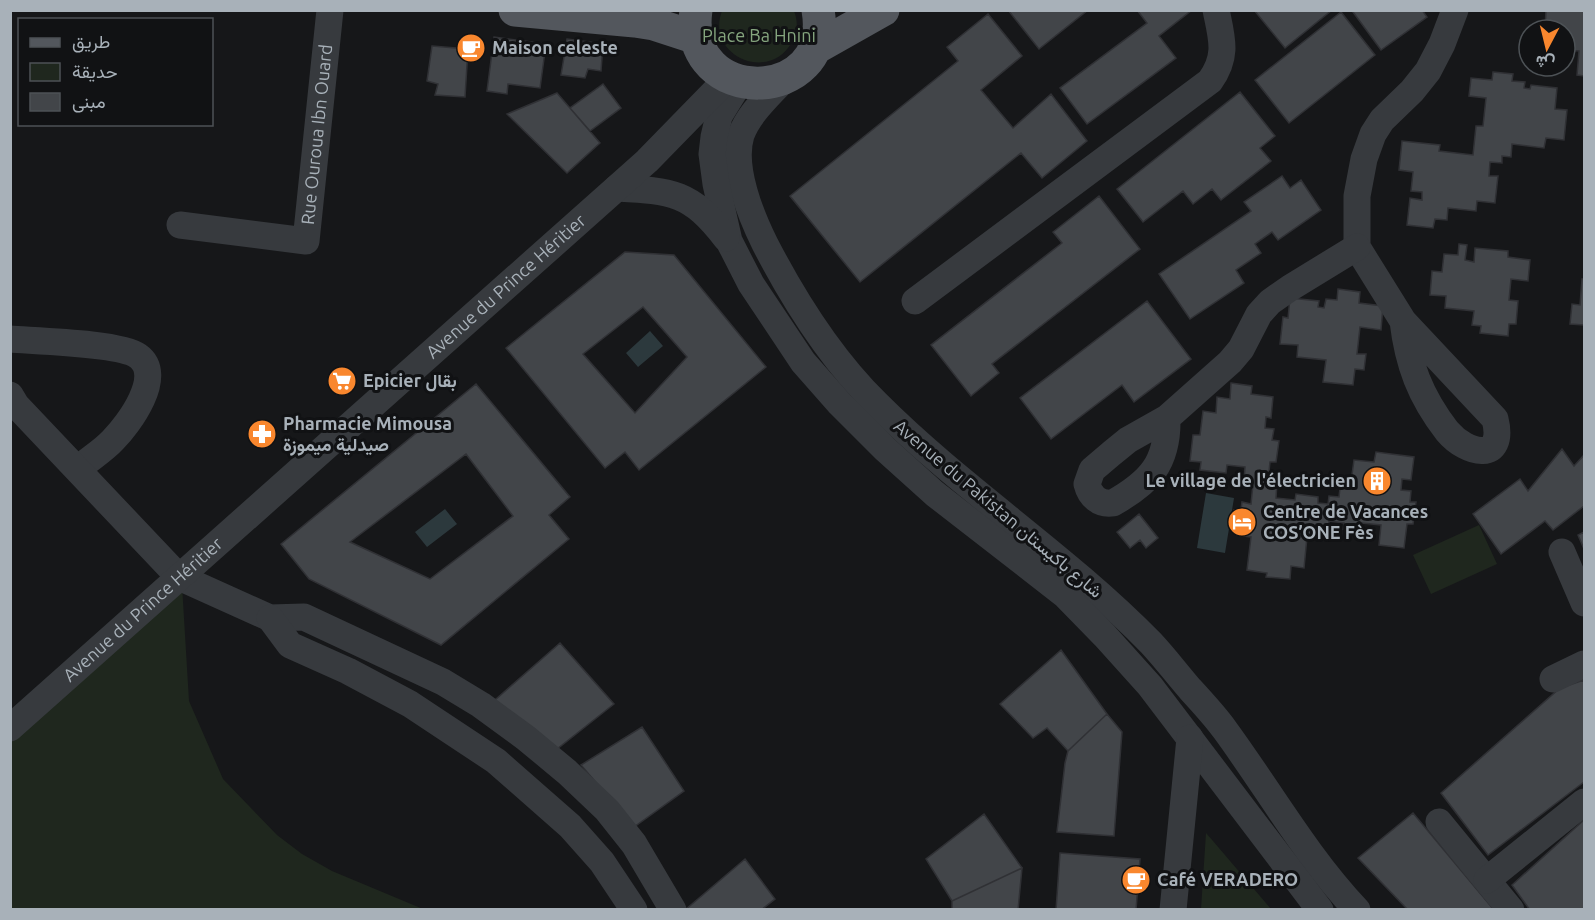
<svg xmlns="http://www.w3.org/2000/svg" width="1595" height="920" viewBox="0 0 1595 920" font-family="Ubuntu,Vazirmatn,sans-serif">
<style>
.green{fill:#1f271e}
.water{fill:#2c393d}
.building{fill:#424549;stroke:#303135;stroke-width:1.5;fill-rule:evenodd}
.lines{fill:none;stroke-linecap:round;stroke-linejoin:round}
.minor{stroke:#373a3e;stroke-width:27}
.major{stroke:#53575d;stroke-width:33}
.labels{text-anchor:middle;stroke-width:6;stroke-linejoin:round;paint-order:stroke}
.park-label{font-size:18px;fill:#85a57e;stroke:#111214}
.poi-label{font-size:18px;font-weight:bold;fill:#a8b1b9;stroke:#111214;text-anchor:start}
.street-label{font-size:18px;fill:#a8b1b9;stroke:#111214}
</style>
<rect width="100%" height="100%" fill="#161719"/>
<path class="green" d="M722,11H794C798,21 798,32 792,42C769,84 705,55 722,11Z
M1479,525L1497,564L1431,594L1413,555Z
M182,585L189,701L223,779L277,835L302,854L332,871L423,909L11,910V740Z
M1206,833L1213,841L1271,909H1201Z"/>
<path class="water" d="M650,331L663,346L638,367L626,353Z
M1206,493L1234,498L1225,553L1197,548Z
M445,509L457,524L427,547L415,532Z"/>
<path class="building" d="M1008,10H1088L1039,49Z
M1137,10H1192L1159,36L1176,58L1087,124L1060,88L1147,23Z
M1254,10H1332L1285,48Z
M1355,10H1422L1427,17L1381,50L1353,12Z
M1546,10H1584V76L1577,75L1579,51L1565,50V30H1545Z
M1341,12L1375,55L1289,123L1255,80Z
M988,14L1022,56L981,90L1013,128L1051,94L1087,141L1042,178L1021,153L860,282L790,196L958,61L947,47Z
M494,37L546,44L540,88L508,84L507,94L487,91Z
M567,39L603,44L601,71L588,69L585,78L561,75Z
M432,46L468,49L465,97L435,95L438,84L427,81Z
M1493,72L1513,74L1512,81L1525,82L1524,88L1530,89L1531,85L1557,88L1555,109L1567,110L1564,140L1546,138L1544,148L1512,144L1511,157L1502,156V163L1490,162L1489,176H1498L1495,203L1477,201L1476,211L1448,208L1447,220L1435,219L1433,228L1407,225L1410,198L1422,200V192L1411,191L1413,172L1399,170L1402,141L1440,145L1439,151L1473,155L1476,126H1483L1486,98L1469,96L1471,78L1492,80Z
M603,84L621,108L590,131L570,108Z
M1240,92L1275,136L1260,148L1271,161L1221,200L1212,189L1193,204L1183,191L1143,222L1117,189Z
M557,93L600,143L567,173L507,114Z
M1282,176L1290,188L1301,180L1321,210L1278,240L1272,232L1255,244L1261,253L1236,270L1244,283L1190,319L1159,274L1251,211L1244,202Z
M1099,196L1140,249L992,364L999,373L971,396L931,345L1062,243L1053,232Z
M1459,244L1467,245L1465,260L1474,262L1475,248L1508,251V257L1530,260L1528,281L1511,279L1509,300L1518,301L1516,324H1509L1508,336L1480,333L1481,326L1472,325L1474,311L1445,308L1446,296L1430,295L1432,271L1442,272L1444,254L1458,255Z
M625,252L674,255L766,367L639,470L625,452L605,468L506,348ZM643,307L687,357L635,413L583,354Z
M1582,279H1584V325L1570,324L1572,304L1580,305Z
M1338,289L1360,292L1359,303L1383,306L1381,330L1360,327L1357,354H1366L1364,370L1355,369L1353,385L1323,382L1326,360L1297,357L1298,345L1280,344L1283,317L1288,318L1290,298L1319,301L1318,307L1324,308L1326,299L1337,300Z
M1147,301L1191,359L1134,402L1122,385L1051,439L1020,398Z
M1231,383L1252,386L1251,394L1273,397L1271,418L1266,417L1265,428L1274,429L1272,440L1279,441L1276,462H1270L1268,481L1277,482L1276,498L1295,500L1296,494L1318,497V503L1328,504L1329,496L1339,497L1340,488L1350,489L1354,460L1374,462L1376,452L1414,457L1411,480L1402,479L1401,490L1411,491L1410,502H1416L1413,524H1407L1404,548L1379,545L1381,525L1362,523L1361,531L1343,529L1344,523L1329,521L1328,530L1321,529L1319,538L1307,537L1304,568L1291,566L1290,579L1266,577L1267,573L1247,570L1251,537L1244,536L1245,525L1239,524L1242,502L1251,504L1253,484L1244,482L1245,467L1227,465L1226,473L1200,470L1201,462L1190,461L1193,435H1200L1203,411L1216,413L1217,397L1230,399Z
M476,384L570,497L549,515L569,539L441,645L309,579L281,544ZM466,454L513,516L430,579L350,542Z
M1562,449L1574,466L1584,455V506L1553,530L1545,521L1501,554L1473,514L1520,479L1528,491Z
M1139,514L1158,538L1146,548L1140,540L1130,548L1117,532Z
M1584,532V549L1578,535Z
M560,643L614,704L557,749L495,700Z
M1061,650L1107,714L1068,751L1047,728L1033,738L1000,704Z
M1584,680V782L1488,855L1441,793L1560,688Z
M1107,714L1122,732L1114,836L1057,832L1065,763L1068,751Z
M642,727L684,791L634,827L581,765Z
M1413,813L1494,910H1408L1358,858Z
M984,814L1022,868L952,901L926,859Z
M1584,820V910H1530L1512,885Z
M1060,853L1140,859L1136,910H1056Z
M745,859L775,899L761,910H685Z
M1022,868L1018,910H952V901Z"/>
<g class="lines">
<g class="minor">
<path d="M784,79C769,96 749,113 741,135C731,167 751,216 765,244C795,302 830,358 877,404C963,490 1066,556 1151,643C1165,658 1177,674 1190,689C1202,702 1215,716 1225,730C1269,790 1306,856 1357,910"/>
<path d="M740,82L719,116L714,137L712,154L716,184L729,241L751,284L803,362L840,404L885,449L935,494L1065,595L1105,636L1150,686L1320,910"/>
<path d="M617,188C672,191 691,192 726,238"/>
<path id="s1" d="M180,225L306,241L330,10"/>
<path d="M915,301L1210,81C1228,56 1222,39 1216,10"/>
<path d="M1403,321C1408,364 1420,396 1447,431C1467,455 1506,463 1495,419L1403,321L1357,247V196L1364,159L1373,134L1382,120L1412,91L1428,71L1442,44L1455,10"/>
<path d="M10,339C35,341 121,343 138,356C165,375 129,424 113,440C103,451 89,459 78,469"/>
<path d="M10,395L16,405L179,577L270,618L304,617L443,682L481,705L526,738L567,772L607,810L634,844L673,910"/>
<path d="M1167,418C1168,463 1150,482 1113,503C1099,505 1090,496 1087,484L1092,470L1112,453L1128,440L1167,418L1230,362L1241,349L1259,314L1270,302L1290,288L1357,247"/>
<path d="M1562,552L1584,603"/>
<path d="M270,618L290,645L348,671L410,704L496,761L570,826L602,862L634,910"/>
<path d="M1553,679L1584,664"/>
<path id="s2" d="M10,728L647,161L728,78"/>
<path d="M1439,822L1511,910"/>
<path d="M1487,880L1584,802"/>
<path d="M1173,910L1190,738"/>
</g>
<path class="major" d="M515,10L635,21L654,24L697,38
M696,10C682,109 835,106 818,10
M814,49L883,10"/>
</g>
<defs>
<g id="cafe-disc" transform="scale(1.5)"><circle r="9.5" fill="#f9872e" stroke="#111214"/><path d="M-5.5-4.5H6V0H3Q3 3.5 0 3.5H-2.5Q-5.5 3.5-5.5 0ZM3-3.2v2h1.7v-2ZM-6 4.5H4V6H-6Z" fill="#fff"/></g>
<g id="supermarket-disc" transform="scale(1.5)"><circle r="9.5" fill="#f9872e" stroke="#111214"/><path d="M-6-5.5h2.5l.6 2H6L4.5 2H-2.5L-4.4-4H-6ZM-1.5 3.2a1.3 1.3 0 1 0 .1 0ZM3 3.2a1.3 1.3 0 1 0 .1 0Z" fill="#fff"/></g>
<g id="pharmacy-disc" transform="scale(1.5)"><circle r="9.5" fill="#f9872e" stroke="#111214"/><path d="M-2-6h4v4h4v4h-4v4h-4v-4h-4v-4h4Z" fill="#fff"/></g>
<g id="building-disc" transform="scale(1.5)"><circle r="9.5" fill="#f9872e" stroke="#111214"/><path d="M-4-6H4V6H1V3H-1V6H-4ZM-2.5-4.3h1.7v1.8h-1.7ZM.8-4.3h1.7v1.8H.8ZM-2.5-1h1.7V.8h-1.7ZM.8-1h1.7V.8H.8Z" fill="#fff"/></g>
<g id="hotel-disc" transform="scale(1.5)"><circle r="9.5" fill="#f9872e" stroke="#111214"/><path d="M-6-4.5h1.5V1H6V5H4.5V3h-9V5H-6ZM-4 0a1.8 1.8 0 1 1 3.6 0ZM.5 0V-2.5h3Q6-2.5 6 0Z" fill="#fff"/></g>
</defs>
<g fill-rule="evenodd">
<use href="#cafe-disc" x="471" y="48"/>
<use href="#supermarket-disc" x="342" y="381"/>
<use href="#pharmacy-disc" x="262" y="434"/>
<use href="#building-disc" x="1377" y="481"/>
<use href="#hotel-disc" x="1242" y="522"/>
<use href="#cafe-disc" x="1136" y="880"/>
</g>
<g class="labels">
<g class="park-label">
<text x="759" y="42">Place Ba Hnini</text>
</g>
<g class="poi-label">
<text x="492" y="54">Maison celeste</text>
<text x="363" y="387">Epicier بقال</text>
<text x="283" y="430">Pharmacie Mimousa<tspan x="283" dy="21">صيدلية ميموزة</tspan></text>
<text x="1356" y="487" text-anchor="end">Le village de l'électricien</text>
<text x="1263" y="518">Centre de Vacances<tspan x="1263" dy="21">COS’ONE Fès</tspan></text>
<text x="1157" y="886">Café VERADERO</text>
</g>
<g class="street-label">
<text dy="6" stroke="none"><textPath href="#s1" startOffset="234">Rue Ouroua Ibn Ouard</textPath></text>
<text dy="6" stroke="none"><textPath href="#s2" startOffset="664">Avenue du Prince Héritier</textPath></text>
<text transform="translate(998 509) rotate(40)" y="6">Avenue du Pakistan شارع باكيستان</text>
<text dy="6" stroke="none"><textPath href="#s2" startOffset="178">Avenue du Prince Héritier</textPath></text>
</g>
</g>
<rect width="1595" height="920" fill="none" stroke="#a8b1b9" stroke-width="24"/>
<rect x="18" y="18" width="195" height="108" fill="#111214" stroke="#4d5256" stroke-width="1.5"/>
<rect x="30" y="38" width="30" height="9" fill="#53575d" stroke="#4d5256" stroke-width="1.5"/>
<text x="72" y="48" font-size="18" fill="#a8b1b9">طريق</text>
<rect x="30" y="63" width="30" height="18" fill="#1f271e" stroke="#4d5256" stroke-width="1.5"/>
<text x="72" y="78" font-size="18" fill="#a8b1b9">حديقة</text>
<rect x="30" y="93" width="30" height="18" fill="#424549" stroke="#4d5256" stroke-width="1.5"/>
<text x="72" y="108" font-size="18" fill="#a8b1b9">مبنى</text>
<g transform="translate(1547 48) rotate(187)"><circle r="28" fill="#111214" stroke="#4d5256" stroke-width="1.5"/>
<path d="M0-4.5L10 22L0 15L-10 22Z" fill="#f9872e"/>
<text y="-9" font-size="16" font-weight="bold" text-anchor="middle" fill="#a8b1b9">ش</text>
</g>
</svg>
